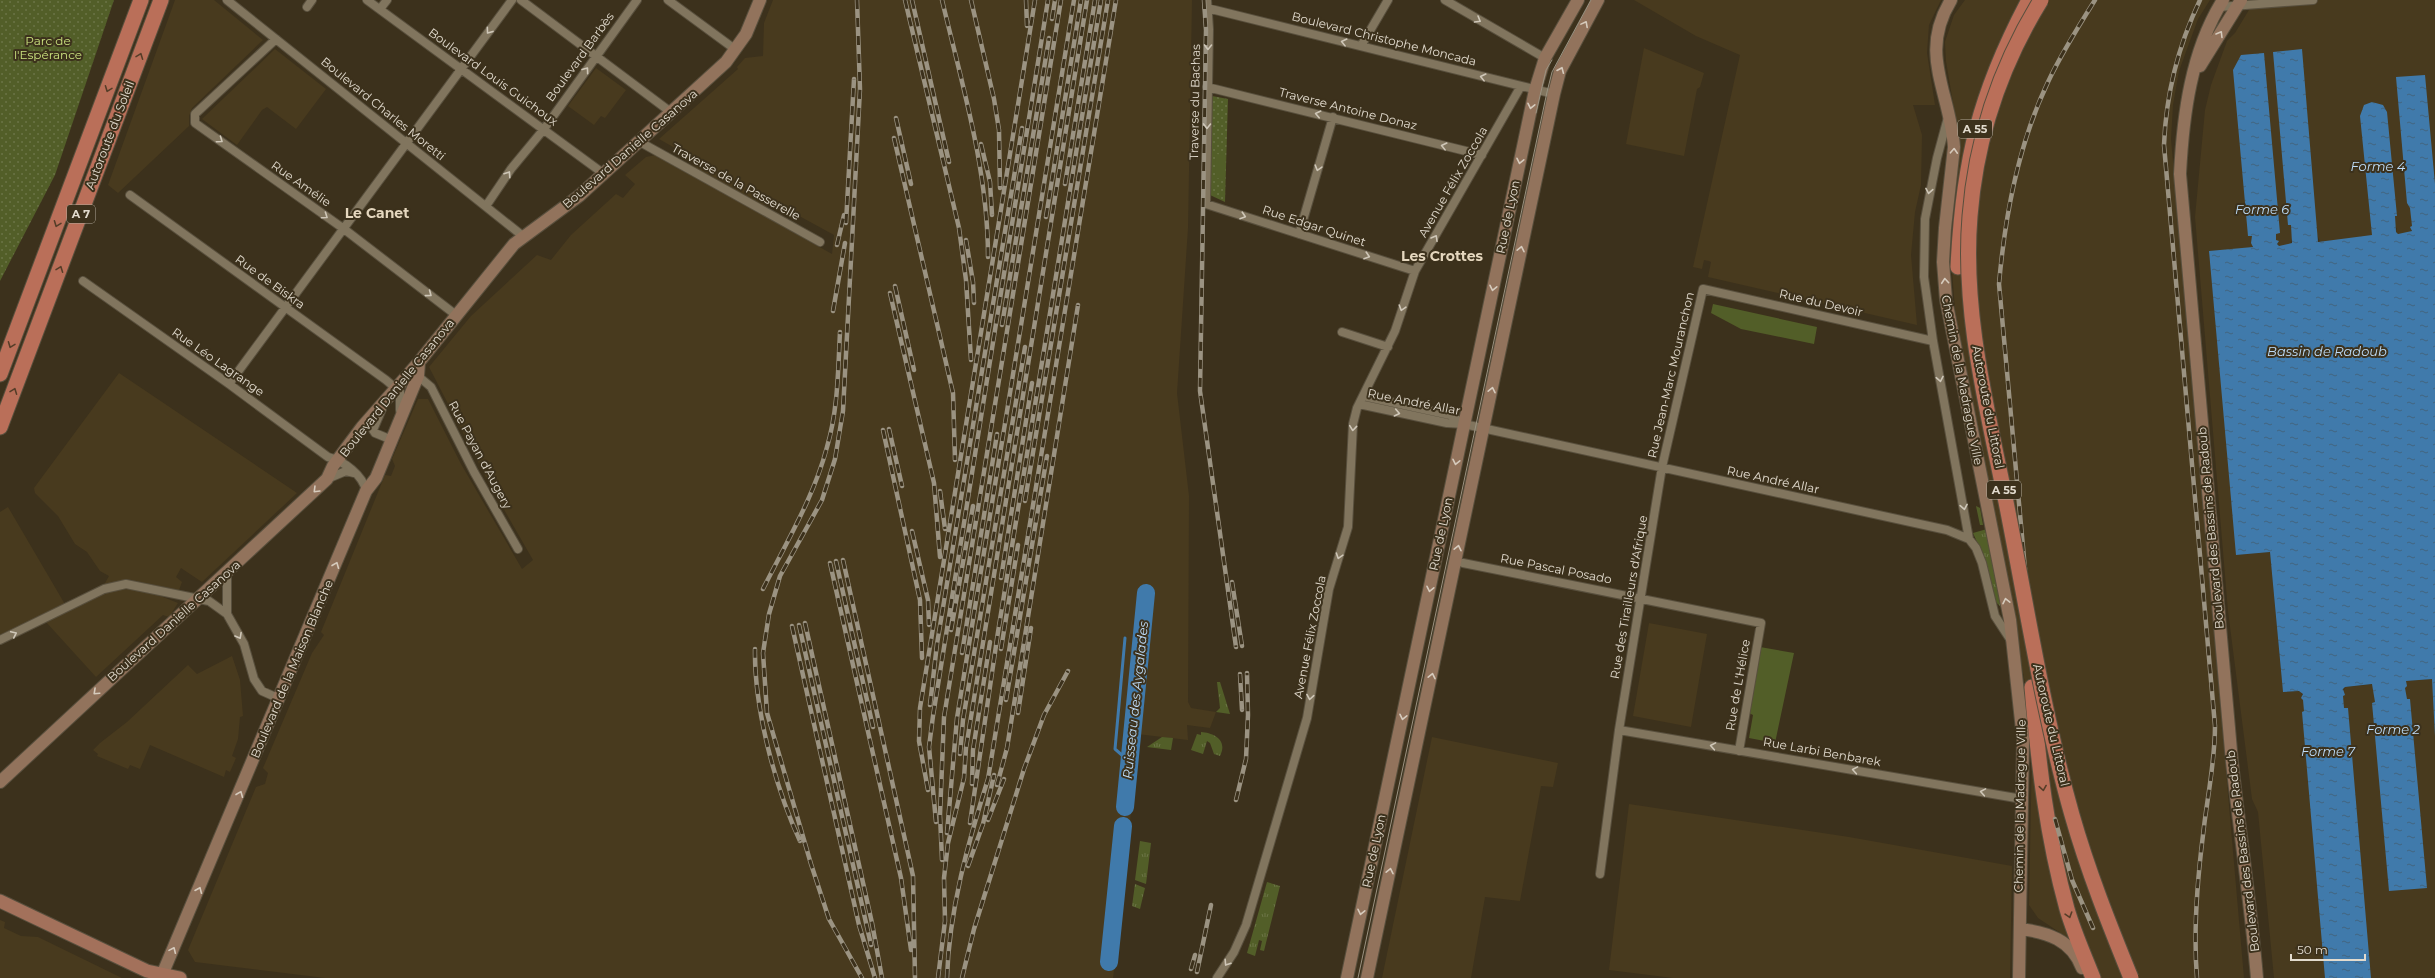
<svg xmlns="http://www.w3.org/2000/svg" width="2435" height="978" viewBox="0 0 2435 978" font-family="Montserrat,sans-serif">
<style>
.built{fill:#483a1e}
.grass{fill:url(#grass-tufts)}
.park{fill:url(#park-dots)}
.garden{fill:#525e28}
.water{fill:url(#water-ripples)}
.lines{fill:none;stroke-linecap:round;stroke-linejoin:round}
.stream{stroke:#407aab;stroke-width:3}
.river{stroke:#407aab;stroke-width:18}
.street-casing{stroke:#584f3d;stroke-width:10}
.secondary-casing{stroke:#584f3d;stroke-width:14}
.primary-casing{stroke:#584f3d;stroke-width:15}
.highway-casing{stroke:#584f3d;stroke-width:17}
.street{stroke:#81755e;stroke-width:8}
.secondary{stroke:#92735c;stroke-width:12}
.primary{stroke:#a3715b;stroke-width:13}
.highway{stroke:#ba6f59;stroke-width:15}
.tram{stroke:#9b9382;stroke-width:1}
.rail-casing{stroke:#9b9382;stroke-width:4.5}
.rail{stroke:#3c311c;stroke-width:3;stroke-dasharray:9;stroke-linecap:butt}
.highway-bridge-casing{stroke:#584f3d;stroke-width:17;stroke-linecap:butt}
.highway-bridge{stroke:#ba6f59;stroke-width:15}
.oneway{stroke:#cfc7b8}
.oneway2{stroke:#d6cbbd}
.oneway3{stroke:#553d28}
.labels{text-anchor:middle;stroke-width:4;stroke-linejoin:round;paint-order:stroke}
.shield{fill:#3c311c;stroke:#b0a899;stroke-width:1}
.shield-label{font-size:11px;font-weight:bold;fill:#e2dbce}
.street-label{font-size:12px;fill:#e2dbce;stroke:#3c311c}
.park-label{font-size:12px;fill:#cae17e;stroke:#3c311c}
.water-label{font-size:13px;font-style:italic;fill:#beddf9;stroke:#3c311c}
.quarter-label{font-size:14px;font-weight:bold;fill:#e5d7be;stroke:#3c311c}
</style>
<defs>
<pattern id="grass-tufts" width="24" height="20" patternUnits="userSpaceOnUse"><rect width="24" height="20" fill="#525e28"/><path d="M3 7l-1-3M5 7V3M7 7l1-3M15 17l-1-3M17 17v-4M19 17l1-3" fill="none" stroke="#6b7446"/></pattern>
<pattern id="park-dots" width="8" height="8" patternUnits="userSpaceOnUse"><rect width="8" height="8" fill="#525e28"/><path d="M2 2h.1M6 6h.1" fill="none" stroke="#6b7446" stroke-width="1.8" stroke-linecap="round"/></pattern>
<pattern id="water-ripples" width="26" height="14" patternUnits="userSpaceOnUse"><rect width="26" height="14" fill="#407aab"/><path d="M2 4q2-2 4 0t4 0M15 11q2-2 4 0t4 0" fill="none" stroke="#42647f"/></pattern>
</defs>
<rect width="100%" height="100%" fill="#3c311c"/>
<path class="built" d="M175,0H214L263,40L192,108L189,116V126L118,193L108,185Z
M773,0H1192L1188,228L1177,393L1189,496L1188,702L1191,708L1216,712L1210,728L1187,725L1188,740L1137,734L1124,898L1113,978H325L195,962L188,950L256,787L265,784L268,773L263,768L312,653L324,635L321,632L385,475L391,476L395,466L392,459L418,399H428L461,464L522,569L533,560L490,485L429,367L471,316L537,255L551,260L571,235L616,194L623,198L635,184L625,175L646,157L656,155L832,254L834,235L770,200L766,207L692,167L696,160L659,139L738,69L737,67L745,58L763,56L764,23Z
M1634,0H1941L1929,25L1927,53L1935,105H1913L1922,135L1921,185L1915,212L1911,255L1917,325L1708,277L1711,262L1709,261L1704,260L1702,269L1693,267L1740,55L1696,36Z
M1965,0H2210L2198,19L2179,71L2173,105L2171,139L2244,978H2096L2086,950L2038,918L2029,905L2032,751L2030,709L1956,323L1951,256L1960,144L1946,61L1945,42L1954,15Z
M2255,0H2435V225L2412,229L2410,233L2398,234L2396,232L2397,228L2372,225V235L2369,237L2320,242L2316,232L2292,238L2290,245L2279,246L2276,241L2253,244L2252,248L2209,251L2237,555L2270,552L2283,692L2301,691L2303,699L2343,694L2345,687L2428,679H2432L2435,686V978H2274L2258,812L2252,799L2228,611L2195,217L2205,110L2211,85L2227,41L2235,33Z
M1644,48L1704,73L1700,87L1697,89L1684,156L1626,144Z
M275,49L326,89L296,129L267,107L262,110L237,145L202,119Z
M596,68L626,90L605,118L601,116L594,125L568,106Z
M119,373L297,493L202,582L181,568L176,577L182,582L179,590L127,579L104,585L109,576L100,571L87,552L75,544L58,516L35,493L34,488Z
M8,507L66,606L0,637V512Z
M130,589L158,595L178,603L169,617L163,615L96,677L46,622L109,591Z
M1649,623L1707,634L1691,727L1633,716Z
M232,656L240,680L243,716L240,717L238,739L232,756L236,758L230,772L226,770L224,777L150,745L140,769L130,765L128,769L97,756L98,754L93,750L100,743L127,722L188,665L197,674Z
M1432,737L1558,763L1553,787L1541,786L1520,901L1485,897L1471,978H1382Z
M1629,804L1849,837L2012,866L2010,978H1673L1609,970Z
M0,920L5,922L4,928L21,936L38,937L122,978H0Z"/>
<path class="grass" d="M1976,506L1980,508L1983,525H1980Z
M1987,529L2003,609L1996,602L1986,562L1973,533Z
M1217,682H1220L1230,714L1216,712L1220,708Z
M1201,732C1214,733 1228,740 1220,756L1214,754L1210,743L1207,741L1203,754L1191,750L1197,734L1201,735Z
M1162,737L1173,738L1171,750L1147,747Z
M1140,841L1151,843L1146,884L1135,880Z
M1267,882L1280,886L1264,951L1260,950L1262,941L1259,940L1255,956L1247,953Z
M1135,884L1145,888L1140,909L1132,906Z"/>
<path class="park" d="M0,0H114L55,175L0,281Z
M1212,96L1228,99L1225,202L1210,195Z"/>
<path class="garden" d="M1216,154L1226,155L1225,179L1215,178Z
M1713,304L1817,327L1814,344L1741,329L1711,313Z
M1760,647L1794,653L1775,743L1749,738L1753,715L1749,713Z"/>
<path class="water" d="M2302,49L2318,242L2372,235L2360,116L2364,105L2372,102L2383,105L2387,112L2397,216H2395L2396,232L2398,234L2412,231L2410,227L2412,226L2410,208L2407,203L2396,77L2425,75L2435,184V736L2432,679L2406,681L2407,686L2405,688L2407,699H2410L2427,888L2389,891L2372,703L2375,702L2372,684L2345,687L2343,689L2345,695L2343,696L2344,708H2348L2371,978H2325L2302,712L2304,711L2303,700L2301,698L2303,694L2299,691L2283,692L2270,552L2236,555L2209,251L2253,247L2251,243L2252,236H2248L2233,70L2241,55L2264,53L2280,233L2276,234V240L2279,241L2277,244L2279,246L2292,243L2291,225H2288L2273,52Z"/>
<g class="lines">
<path class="stream" d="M1125,638L1115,749L1123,756L1128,774"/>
<path class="river" d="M1125,807L1146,593
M1109,962L1123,826"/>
<g class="street-casing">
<path id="street" d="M227,0L524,237
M367,0L604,174
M521,0L672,113
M668,0L736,50
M1207,0L1209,29L1206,204L1415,271
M1445,0L1545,58
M307,7L312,0
M2219,7L2313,0
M1207,8L1554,94
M380,9L387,0
M276,39L195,114V123L344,229L456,315
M1361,46L1388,0
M1207,87L1482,155
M1947,121L1937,158L1925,219L1924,277L1933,341L1969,539
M640,142L820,242
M130,195L386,380L400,392V410
M486,206L511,169L544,129L637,0
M1299,234L1333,117
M83,281L229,384L328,457C344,461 363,475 366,491
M1342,332L1388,347
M418,376L431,387L474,472L518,549
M229,384L512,0
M1363,396L1450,415L1464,424
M1359,404L1447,423L1464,424L1947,530L1969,539L1976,548L1982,563L1995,616L2010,639
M382,409L373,430L375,433L392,440
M327,479L346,471L354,473
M1463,563L1761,623L1739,751
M227,572V614L244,644L254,679L262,691L280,699
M0,640L104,589L126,584L209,601L227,614
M1619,730L2022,799
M1600,874L1619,730L1662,467L1703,289L1933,341
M1217,978L1234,952L1246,925L1307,718L1329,589L1348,527L1353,424L1357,408L1395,331L1415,271L1521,86"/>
</g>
<g class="secondary-casing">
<path id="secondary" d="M1951,0C1918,54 1950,91 1954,147L1945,228L1943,262L1946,300L2010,620L2023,739L2019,978
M2223,0C2191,51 2183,115 2180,174L2232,762C2240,834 2251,906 2257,978
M2200,66L2241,0
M0,782L327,479L333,466L362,427L419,362L514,244L579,196L726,62L746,34L760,0
M2020,929C2047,932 2072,940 2082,968
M162,975L366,491L376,478L418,376L419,362
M1347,978L1535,90L1545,58L1578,0
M1367,978L1554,94L1560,71L1598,0"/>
</g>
<g class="primary-casing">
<path id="primary" d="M0,901L147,971L180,978"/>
</g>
<g class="highway-casing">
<path id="highway" d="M1958,267C1963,162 1979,94 2029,0
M0,374L141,0
M0,427L161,0
M2032,687C2038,761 2047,837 2067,909C2074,933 2084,955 2093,978"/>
</g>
<use href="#street" class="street"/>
<use href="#secondary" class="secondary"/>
<use href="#primary" class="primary"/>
<use href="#highway" class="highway"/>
<path class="tram" d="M1536,113L1546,70L1552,60
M1358,978L1547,92L1552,72L1591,0"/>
<g class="rail-casing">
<path id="rail" d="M857,0L860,89L843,411L835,459L822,500L780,576L769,614L763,653L767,713L811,864L829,919L862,978
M905,0L959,228L966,280L971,360
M912,0L949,162
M942,0C962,84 988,170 988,257
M971,0L994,99L999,130L1000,188
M1026,0L1027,26
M1204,0L1206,30L1200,391L1236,647
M1052,19L1055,0
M896,118L911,184
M894,138L953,393L955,460
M981,144L990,182L992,215
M1065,184L1095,0
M1046,217L1081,0
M846,223L854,79
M966,240L973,282L974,303
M837,245L844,215
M895,286L914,370
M890,293L934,483L940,557
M833,311L845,243
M1002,325L1049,38
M889,429L902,486
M883,430L920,600L922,658
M940,491L945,529
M1025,501L1108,0
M912,531L928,600L929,625
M843,560L913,876L915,978
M836,561L873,727
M830,563L901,878L911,950
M2025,569L1999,284C2005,215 2018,145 2048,82C2061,54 2078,27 2095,0
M1001,578L1032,383
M1232,582L1242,646
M763,589C786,543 814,497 827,447C838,410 838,371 840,332
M805,623L872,923L882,978
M799,625L871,945
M792,626L859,925L875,978
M951,630L973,506
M755,649C754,708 775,787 800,841
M1001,649L1018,545
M962,653L997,434
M1240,674L1242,710
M1006,700L1047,456
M930,705L937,644L1022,128
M1018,713L1031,628
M960,754L963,720L1025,347
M972,784L973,750L990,642
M997,785L1007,748L1078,305
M928,790L919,741L920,708L1035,0
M1236,800L1246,759L1248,715L1247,673
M2055,819L2072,880L2093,928
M988,820L1004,779
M936,822L929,747L933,716L1048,0
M970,823L998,632L1101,0
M947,833L957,718L1074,0
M942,860L940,815L944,717L1061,0
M968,866L983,824L994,775
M1191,969L1195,955
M1197,972L1211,905
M938,978L945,921L944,878L948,843L964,778L966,748L1087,0
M947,978C949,910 968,843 988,779L1116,0
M962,978L974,929L1024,769L1044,715L1068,671
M2197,978C2193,930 2197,883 2203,835C2207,798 2215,763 2215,726L2164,145C2166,94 2178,46 2200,0"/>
</g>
<use href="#rail" class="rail"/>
<g class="highway-bridge-casing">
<path id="highway-bridge" d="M2041,0C2001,65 1976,139 1970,216C1962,312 1987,408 2006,502C2027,607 2043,713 2072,815C2088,871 2109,924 2131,978"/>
</g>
<use href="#highway-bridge" class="highway-bridge"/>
</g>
<defs><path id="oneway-chevron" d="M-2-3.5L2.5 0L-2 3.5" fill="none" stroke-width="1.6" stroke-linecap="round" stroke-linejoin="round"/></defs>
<g class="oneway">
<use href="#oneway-chevron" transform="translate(1478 20) rotate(30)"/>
<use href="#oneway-chevron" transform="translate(489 31) rotate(126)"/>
<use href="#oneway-chevron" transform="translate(1344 42) rotate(-166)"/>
<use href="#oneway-chevron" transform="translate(1208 47) rotate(91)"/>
<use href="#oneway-chevron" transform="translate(586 70) rotate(-54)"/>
<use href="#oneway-chevron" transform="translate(1483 77) rotate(-166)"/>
<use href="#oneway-chevron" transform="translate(1318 114) rotate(-167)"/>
<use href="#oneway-chevron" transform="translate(1207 126) rotate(91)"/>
<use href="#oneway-chevron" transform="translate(220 140) rotate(35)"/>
<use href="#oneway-chevron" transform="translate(1444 146) rotate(-166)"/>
<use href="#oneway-chevron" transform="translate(1318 168) rotate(106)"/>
<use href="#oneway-chevron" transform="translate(508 174) rotate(-56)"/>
<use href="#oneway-chevron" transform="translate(1929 191) rotate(100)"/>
<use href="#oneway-chevron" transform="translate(325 216) rotate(35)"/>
<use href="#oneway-chevron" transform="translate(1243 216) rotate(18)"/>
<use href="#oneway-chevron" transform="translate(1435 238) rotate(-60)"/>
<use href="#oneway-chevron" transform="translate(1367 256) rotate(18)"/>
<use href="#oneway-chevron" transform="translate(429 294) rotate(37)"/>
<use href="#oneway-chevron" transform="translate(1402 308) rotate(107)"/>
<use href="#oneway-chevron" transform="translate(1940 379) rotate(79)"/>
<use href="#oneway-chevron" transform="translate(1397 413) rotate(12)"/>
<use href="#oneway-chevron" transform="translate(1353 428) rotate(96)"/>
<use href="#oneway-chevron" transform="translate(1964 507) rotate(80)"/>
<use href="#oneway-chevron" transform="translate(1339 556) rotate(108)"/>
<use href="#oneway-chevron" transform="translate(14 634) rotate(-25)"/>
<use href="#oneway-chevron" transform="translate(239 636) rotate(61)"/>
<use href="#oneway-chevron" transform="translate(1310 697) rotate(99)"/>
<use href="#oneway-chevron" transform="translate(1713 746) rotate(-170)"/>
<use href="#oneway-chevron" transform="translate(1855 770) rotate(-170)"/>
<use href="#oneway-chevron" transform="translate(1983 792) rotate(-170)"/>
<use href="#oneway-chevron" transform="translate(1227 963) rotate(123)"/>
</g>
<g class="oneway2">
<use href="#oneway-chevron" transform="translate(1585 24) rotate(-62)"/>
<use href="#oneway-chevron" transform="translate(2220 34) rotate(-59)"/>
<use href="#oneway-chevron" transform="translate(1561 70) rotate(-67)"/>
<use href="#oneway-chevron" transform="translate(1531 106) rotate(102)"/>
<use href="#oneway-chevron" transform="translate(1954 151) rotate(-87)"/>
<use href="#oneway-chevron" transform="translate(1520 161) rotate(102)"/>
<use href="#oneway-chevron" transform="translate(1521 249) rotate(-78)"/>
<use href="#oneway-chevron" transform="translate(1945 281) rotate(-95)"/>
<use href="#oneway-chevron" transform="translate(1493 288) rotate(102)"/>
<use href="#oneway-chevron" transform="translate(1492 390) rotate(-78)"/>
<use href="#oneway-chevron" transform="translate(1456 462) rotate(102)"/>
<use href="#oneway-chevron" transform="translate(316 490) rotate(135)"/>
<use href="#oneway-chevron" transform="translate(1458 548) rotate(-78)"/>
<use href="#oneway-chevron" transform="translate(336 565) rotate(-68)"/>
<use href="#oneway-chevron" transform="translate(1430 589) rotate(102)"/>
<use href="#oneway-chevron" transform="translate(2006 601) rotate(-102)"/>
<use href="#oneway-chevron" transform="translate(1432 676) rotate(-78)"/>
<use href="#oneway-chevron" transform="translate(96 692) rotate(137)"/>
<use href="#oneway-chevron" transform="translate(1403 717) rotate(102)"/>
<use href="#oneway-chevron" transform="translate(240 794) rotate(-68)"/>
<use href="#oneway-chevron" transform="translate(1390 871) rotate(-78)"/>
<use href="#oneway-chevron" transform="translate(199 890) rotate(-67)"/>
<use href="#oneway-chevron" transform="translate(1361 912) rotate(102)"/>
<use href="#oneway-chevron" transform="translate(173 950) rotate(-66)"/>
</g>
<g class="oneway3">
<use href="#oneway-chevron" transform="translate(140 56) rotate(-69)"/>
<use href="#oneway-chevron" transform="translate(108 89) rotate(111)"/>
<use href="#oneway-chevron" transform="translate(57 224) rotate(111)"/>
<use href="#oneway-chevron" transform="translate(60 269) rotate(-69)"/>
<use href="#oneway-chevron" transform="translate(11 345) rotate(111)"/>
<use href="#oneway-chevron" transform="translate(14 391) rotate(-69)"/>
<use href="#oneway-chevron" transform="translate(2043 788) rotate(81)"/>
<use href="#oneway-chevron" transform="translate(2069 915) rotate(73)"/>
</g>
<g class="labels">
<g class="shield">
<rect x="1958" y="120" width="34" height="18" rx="3"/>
<rect x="67" y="205" width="28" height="18" rx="3"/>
<rect x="1987" y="481" width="34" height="18" rx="3"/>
</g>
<g class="shield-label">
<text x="1975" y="133">A 55</text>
<text x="81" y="218">A 7</text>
<text x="2004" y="494">A 55</text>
</g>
<g class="street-label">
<text transform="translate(1384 39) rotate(14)" y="4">Boulevard Christophe Moncada</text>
<text transform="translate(580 57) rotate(-54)" y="4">Boulevard Barbès</text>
<text transform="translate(493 77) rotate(36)" y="4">Boulevard Louis Guichoux</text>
<text transform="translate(1195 102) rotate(-89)" y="4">Traverse du Bachas</text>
<text transform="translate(383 109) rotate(39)" y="4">Boulevard Charles Moretti</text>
<text transform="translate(1348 109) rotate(14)" y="4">Traverse Antoine Donaz</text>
<text transform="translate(110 135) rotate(-69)" y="4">Autoroute du Soleil</text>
<text transform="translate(630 149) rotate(-41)" y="4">Boulevard Danielle Casanova</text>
<text transform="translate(736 182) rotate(29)" y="4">Traverse de la Passerelle</text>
<text transform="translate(1453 182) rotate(-60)" y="4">Avenue Félix Zoccola</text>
<text transform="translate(301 184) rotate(35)" y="4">Rue Amélie</text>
<text transform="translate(1508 217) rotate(-78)" y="4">Rue de Lyon</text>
<text transform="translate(1314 226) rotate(18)" y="4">Rue Edgar Quinet</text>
<text transform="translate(270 282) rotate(36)" y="4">Rue de Biskra</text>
<text transform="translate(1821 303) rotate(13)" y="4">Rue du Devoir</text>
<text transform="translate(218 362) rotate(35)" y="4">Rue Léo Lagrange</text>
<text transform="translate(1671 375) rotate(-77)" y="4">Rue Jean-Marc Mouranchon</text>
<text transform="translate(1962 380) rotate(79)" y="4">Chemin de la Madrague Ville</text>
<text transform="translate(397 388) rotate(-51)" y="4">Boulevard Danielle Casanova</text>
<text transform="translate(1414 402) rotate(11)" y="4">Rue André Allar</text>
<text transform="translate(1988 407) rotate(79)" y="4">Autoroute du Littoral</text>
<text transform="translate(480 455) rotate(62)" y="4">Rue Payan d'Augery</text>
<text transform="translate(1773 480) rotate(12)" y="4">Rue André Allar</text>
<text transform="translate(2211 528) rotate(-95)" y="4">Boulevard des Bassins de Radoub</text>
<text transform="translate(1441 534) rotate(-78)" y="4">Rue de Lyon</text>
<text transform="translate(1556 569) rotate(11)" y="4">Rue Pascal Posado</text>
<text transform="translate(1629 597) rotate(-80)" y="4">Rue des Tirailleurs d'Afrique</text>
<text transform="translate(174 621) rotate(-42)" y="4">Boulevard Danielle Casanova</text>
<text transform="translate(1310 637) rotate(-79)" y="4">Avenue Félix Zoccola</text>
<text transform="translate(292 669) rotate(-67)" y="4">Boulevard de la Maison Blanche</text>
<text transform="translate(1738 685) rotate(-80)" y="4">Rue de L'Hélice</text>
<text transform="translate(2051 725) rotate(77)" y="4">Autoroute du Littoral</text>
<text transform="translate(1822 752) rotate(10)" y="4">Rue Larbi Benbarek</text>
<text transform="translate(2020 806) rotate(-89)" y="4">Chemin de la Madrague Ville</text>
<text transform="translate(1374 851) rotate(-78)" y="4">Rue de Lyon</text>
<text transform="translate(2243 851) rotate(-97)" y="4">Boulevard des Bassins de Radoub</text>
</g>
<g class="park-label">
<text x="48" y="45">Parc de<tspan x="48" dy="14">l'Espérance</tspan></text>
</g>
<g class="water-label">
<text x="2378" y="171">Forme 4</text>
<text x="2262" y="214">Forme 6</text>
<text x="2327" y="356">Bassin de Radoub</text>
<text transform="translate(1135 700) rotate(-84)" y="5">Ruisseau des Aygalades</text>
<text x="2393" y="734">Forme 2</text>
<text x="2328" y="756">Forme 7</text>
</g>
<g class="quarter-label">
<text x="377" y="218">Le Canet</text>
<text x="1442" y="261">Les Crottes</text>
</g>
</g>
<path d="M2291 954v6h74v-6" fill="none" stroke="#e2dbce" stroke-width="2"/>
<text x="2297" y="954" font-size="12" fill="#e2dbce" stroke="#3c311c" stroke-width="3" paint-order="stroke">50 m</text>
</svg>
